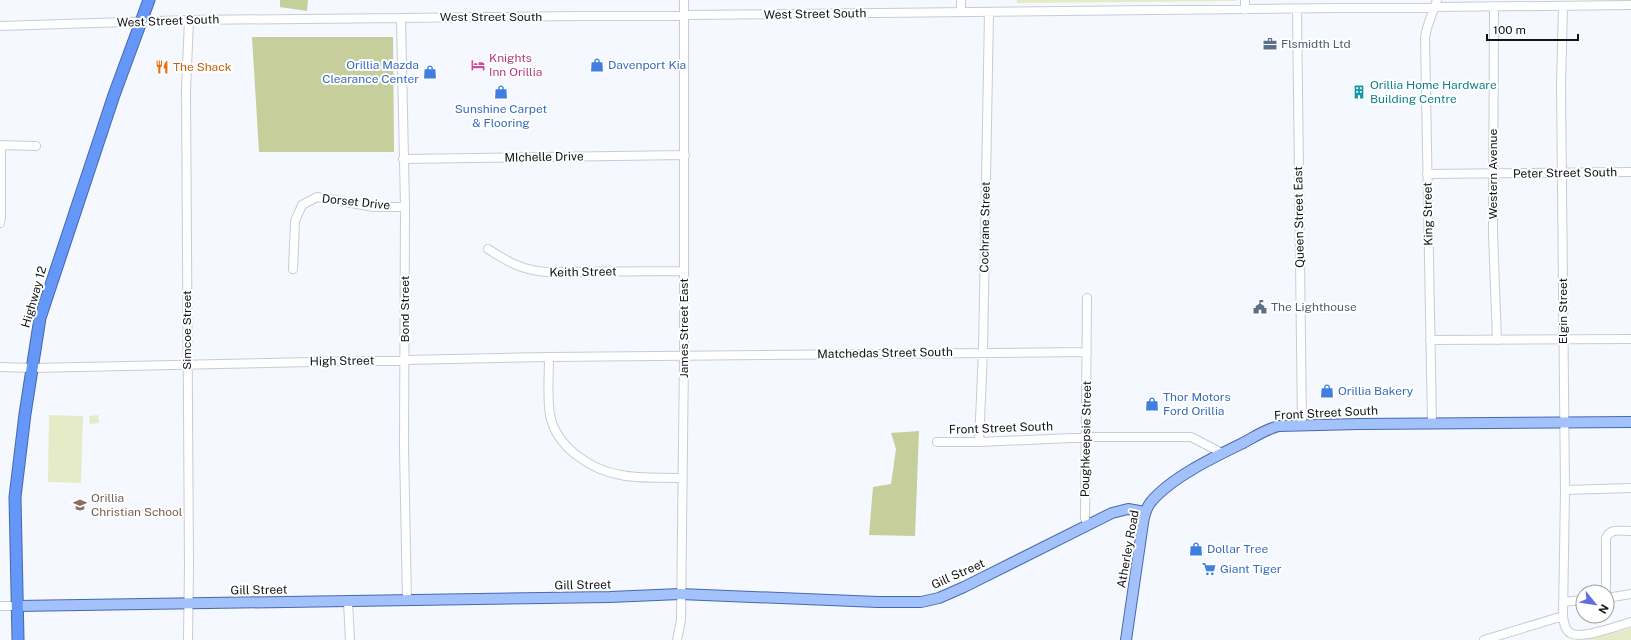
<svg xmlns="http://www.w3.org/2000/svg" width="1631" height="640" viewBox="0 0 1631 640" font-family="'Public Sans',sans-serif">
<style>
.green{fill:#e5ebc7}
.forest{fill:#c6ce9b}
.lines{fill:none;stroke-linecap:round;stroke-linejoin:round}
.minor-casing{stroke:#c7ccd5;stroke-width:10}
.major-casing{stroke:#4869a9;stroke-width:12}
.highway-casing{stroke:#4869a9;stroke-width:13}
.minor{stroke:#fff;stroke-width:8}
.major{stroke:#a3c1fb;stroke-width:10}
.highway{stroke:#6597f8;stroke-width:11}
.labels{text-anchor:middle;stroke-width:4;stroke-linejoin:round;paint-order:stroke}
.street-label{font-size:12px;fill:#111316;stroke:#fff}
.service-label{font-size:12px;fill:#4e5e75;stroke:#fff;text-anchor:start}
.hotel-label{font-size:12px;fill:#b23c85;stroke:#fff;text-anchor:start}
.shop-label{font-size:12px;fill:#366cbe;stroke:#fff;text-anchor:start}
.food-label{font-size:12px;fill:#c56008;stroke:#fff;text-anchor:start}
.culture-label{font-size:12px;fill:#0d838f;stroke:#fff;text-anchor:start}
.education-label{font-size:12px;fill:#785e54;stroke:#fff;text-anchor:start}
</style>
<rect width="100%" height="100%" fill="#f5f8fe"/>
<path class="green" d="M1017,0H1236V1L1017,3Z
M49,415L83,416L81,483L48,482Z
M98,415L99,423L90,424L89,416Z
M1631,628V640H1586Z"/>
<path class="forest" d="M280,0H308L307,11L280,7Z
M252,37H393L394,152H259Z
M919,431L915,536L869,535L873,487L891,484L896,449L891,433Z"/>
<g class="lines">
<g class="minor-casing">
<path id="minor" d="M1563,7L1561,85L1565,490L1563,616C1564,622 1564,629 1570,633C1580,640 1618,626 1631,622
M1494,8L1493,234L1497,340
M1297,9L1302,425
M1245,10V0
M961,12V0
M401,18L405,207L404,448L407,601
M0,26L189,20L401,18L1631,5
M0,145L36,146
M403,159L685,155
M1427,174L1631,172
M0,223L1,217V145
M488,249C508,262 522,270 546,272L684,271
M293,269L295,221L302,205L317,197L374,207H405
M1087,298L1085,518L1088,525
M1430,340L1631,339
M549,357C549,376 547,396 550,415C556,447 591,470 621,475C640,479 662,477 682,478
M0,367L32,368L549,357L1087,352
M1432,423L1425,37L1427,28L1437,0
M937,442H979L1094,437H1191L1222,453
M979,442L983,352L989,12
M1565,490L1631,488
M1606,592V538C1610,528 1621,531 1631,531
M1607,598L1631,594
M348,602L350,640
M1563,602L1583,600
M0,606H17
M188,640L189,566L186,90L189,20
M677,640L681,620L684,356V0
M1484,640L1563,616"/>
</g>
<g class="major-casing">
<path id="major" d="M17,606L610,597L680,594L878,602H921L939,598L964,587L1112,513L1128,509L1145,512
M1126,640L1143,523C1144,516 1146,509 1150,503C1170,478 1214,457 1243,443C1254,437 1266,429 1279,426L1359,424L1631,422"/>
</g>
<g class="highway-casing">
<path id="highway" d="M18,640L15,497L25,414L40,318L114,95L149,0"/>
</g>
<use href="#minor" class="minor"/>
<use href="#major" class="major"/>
<use href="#highway" class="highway"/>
</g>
<defs>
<g id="office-bare" transform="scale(1.08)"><path d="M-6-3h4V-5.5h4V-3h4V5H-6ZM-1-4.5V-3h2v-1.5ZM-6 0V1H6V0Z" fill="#5c6f8a" stroke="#fff" stroke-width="2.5" paint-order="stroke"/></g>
<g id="hotel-bare" transform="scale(1.08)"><path d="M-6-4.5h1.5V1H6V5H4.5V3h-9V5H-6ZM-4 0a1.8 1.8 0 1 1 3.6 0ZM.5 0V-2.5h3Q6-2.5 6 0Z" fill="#d1479c" stroke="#fff" stroke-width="2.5" paint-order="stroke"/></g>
<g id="shop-bare" transform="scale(1.08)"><path d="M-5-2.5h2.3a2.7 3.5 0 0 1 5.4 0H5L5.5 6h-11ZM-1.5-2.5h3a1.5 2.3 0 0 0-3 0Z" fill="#3f7fe0" stroke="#fff" stroke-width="2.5" paint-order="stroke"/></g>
<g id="restaurant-bare" transform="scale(1.08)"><path d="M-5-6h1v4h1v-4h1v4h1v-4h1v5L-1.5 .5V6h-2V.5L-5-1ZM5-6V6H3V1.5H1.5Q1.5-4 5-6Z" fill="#e8710a" stroke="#fff" stroke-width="2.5" paint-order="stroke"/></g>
<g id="building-bare" transform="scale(1.08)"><path d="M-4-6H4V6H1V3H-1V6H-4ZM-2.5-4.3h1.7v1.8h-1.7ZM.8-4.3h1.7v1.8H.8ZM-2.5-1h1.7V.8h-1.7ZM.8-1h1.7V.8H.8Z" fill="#0f9aa8" stroke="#fff" stroke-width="2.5" paint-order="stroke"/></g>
<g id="civic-bare" transform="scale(1.08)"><path d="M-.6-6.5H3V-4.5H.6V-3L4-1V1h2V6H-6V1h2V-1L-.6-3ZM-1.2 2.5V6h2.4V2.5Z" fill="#5c6f8a" stroke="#fff" stroke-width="2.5" paint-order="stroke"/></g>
<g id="school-bare" transform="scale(1.08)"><path d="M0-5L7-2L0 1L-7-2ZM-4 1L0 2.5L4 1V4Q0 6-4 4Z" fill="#8d6e63" stroke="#fff" stroke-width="2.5" paint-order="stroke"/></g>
<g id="supermarket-bare" transform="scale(1.08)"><path d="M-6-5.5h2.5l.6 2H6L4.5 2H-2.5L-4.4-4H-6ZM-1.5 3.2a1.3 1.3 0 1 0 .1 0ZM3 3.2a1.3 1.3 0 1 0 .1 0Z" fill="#3f7fe0" stroke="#fff" stroke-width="2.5" paint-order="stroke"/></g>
</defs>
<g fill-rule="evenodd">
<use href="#office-bare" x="1270" y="44"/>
<use href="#hotel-bare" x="478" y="65"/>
<use href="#shop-bare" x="597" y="65"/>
<use href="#restaurant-bare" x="162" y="67"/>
<use href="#shop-bare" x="430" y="72"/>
<use href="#shop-bare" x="501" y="92"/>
<use href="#building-bare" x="1359" y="92"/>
<use href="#civic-bare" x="1260" y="307"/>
<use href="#shop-bare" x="1327" y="391"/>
<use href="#shop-bare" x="1152" y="404"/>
<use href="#school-bare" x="80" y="505"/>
<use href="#shop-bare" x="1196" y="549"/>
<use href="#supermarket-bare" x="1209" y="569"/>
</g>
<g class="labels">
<g class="street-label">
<text transform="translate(815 14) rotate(-1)" y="4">West Street South</text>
<text x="491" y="21">West Street South</text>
<text transform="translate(168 21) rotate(-2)" y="4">West Street South</text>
<text transform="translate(544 157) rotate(-1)" y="4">MIchelle Drive</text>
<text transform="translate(1565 173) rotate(-1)" y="4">Peter Street South</text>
<text transform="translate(1493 174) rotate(-90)" y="4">Western Avenue</text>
<text transform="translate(356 202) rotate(6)" y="4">Dorset Drive</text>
<text transform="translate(1428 214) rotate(-91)" y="4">King Street</text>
<text transform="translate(1299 217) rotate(-91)" y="4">Queen Street East</text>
<text transform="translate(985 227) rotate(-89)" y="4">Cochrane Street</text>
<text transform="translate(583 272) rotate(-1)" y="4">Keith Street</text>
<text transform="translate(34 297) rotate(-74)" y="4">Highway 12</text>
<text transform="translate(405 309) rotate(-90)" y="4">Bond Street</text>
<text transform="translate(1563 311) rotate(-90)" y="4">Elgin Street</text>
<text transform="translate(684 328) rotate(-90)" y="4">James Street East</text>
<text transform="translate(187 330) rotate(-90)" y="4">Simcoe Street</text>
<text transform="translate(885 353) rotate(-1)" y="4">Matchedas Street South</text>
<text transform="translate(342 361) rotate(-1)" y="4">High Street</text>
<text transform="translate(1326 413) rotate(-3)" y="4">Front Street South</text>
<text transform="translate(1001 428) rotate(-2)" y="4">Front Street South</text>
<text transform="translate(1086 439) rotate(-89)" y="4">Poughkeepsie Street</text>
<text transform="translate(1128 549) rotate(-80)" y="4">Atherley Road</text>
<text transform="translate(958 574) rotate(-24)" y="4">Gill Street</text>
<text transform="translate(583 585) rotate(-1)" y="4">Gill Street</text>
<text transform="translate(259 590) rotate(-1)" y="4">Gill Street</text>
</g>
<g class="service-label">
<text x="1281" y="48">Flsmidth Ltd</text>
<text x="1271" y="311">The Lighthouse</text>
</g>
<g class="hotel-label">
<text x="489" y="62">Knights<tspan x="489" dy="14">Inn Orillia</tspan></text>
</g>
<g class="shop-label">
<text x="419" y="69" text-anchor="end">Orillia Mazda<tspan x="419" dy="14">Clearance Center</tspan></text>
<text x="608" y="69">Davenport Kia</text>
<text x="501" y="113" text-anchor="middle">Sunshine Carpet<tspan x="501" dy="14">&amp; Flooring</tspan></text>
<text x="1338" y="395">Orillia Bakery</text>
<text x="1163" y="401">Thor Motors<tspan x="1163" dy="14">Ford Orillia</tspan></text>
<text x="1207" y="553">Dollar Tree</text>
<text x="1220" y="573">Giant Tiger</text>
</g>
<g class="food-label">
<text x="173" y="71">The Shack</text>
</g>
<g class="culture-label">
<text x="1370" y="89">Orillia Home Hardware<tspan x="1370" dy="14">Building Centre</tspan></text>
</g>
<g class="education-label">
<text x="91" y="502">Orillia<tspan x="91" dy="14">Christian School</tspan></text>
</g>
</g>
<g transform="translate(1595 604) rotate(120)"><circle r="19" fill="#ffffff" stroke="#a0a1a2"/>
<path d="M0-3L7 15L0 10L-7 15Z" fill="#606ce3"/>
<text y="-6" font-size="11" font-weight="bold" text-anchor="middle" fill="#111316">N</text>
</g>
<path d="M1487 34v6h91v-6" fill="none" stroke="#111316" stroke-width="2"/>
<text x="1493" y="34" font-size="12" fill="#111316" stroke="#ffffff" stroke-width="3" paint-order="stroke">100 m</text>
</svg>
